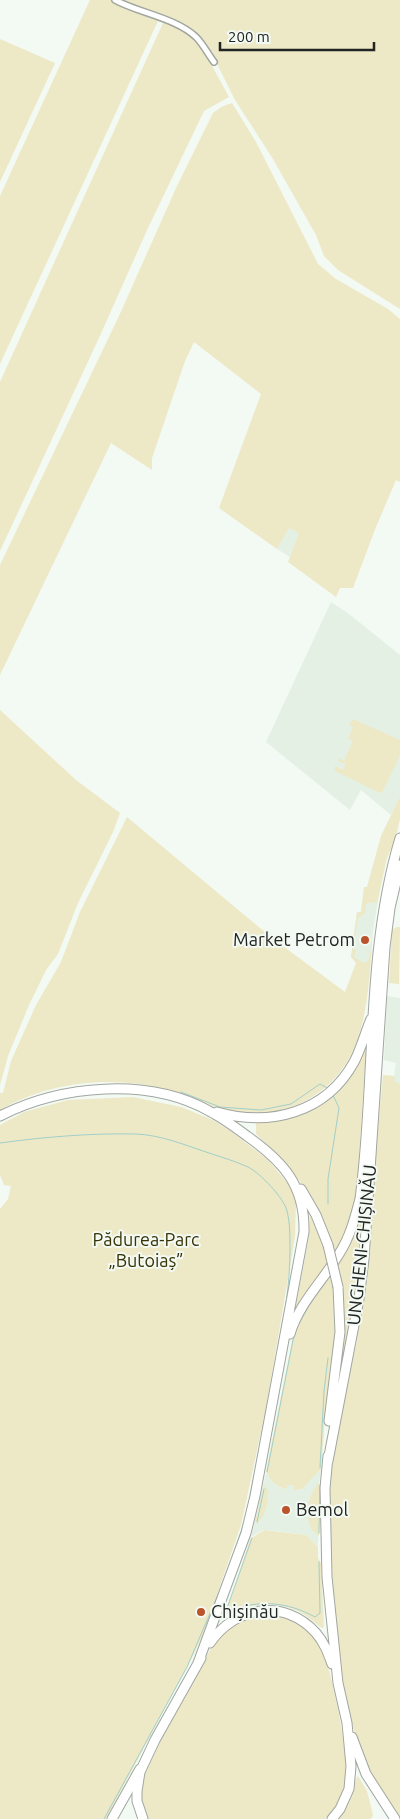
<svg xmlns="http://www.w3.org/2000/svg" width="400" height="1819" viewBox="0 0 400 1819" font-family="Ubuntu,sans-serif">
<rect width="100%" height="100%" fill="#f3f9f3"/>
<path fill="#e4f0e4" d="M289,527L300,533L290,557L277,549Z
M331,602L349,614L400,655V796L391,815L361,790L350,810L266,742Z
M364,887L380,888L373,931L370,970L364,969L351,957L357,912H361Z
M387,996L400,998V1085L393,1083L396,1063L384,1060Z
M321,1469L319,1483L318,1547L306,1535L276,1531L263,1530L251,1537L266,1473L281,1488L286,1489L287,1485L295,1486L298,1490L302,1489Z"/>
<path fill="#ede9c6" d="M90,0H400V309L338,270L324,256L316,235L273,159L235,100L214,58L211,64L229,97L204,111L148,228L98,340L0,551V382L163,23L158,21L0,364V196Z
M0,39L55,63L0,182Z
M232,103L256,142L318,264L336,279L388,309L400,319V482L396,480L376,527L353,588H340L336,597L288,562L299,533L289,528L277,549L219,508L261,394L194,342L185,361L152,458V470L111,443L0,675V565L119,316L177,186L213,113L221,107Z
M0,710L76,780L120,813L113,832L78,903L58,954L46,970L29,1005L8,1056L0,1085Z
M353,719L400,740V755L383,791L380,793L335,771V766L343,770L346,764L338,761L339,758L344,761L353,741L348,739L353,727L349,725Z
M400,796V819L395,840L387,858L377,903L372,902L366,904L365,913L358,918L353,949L356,950L354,957L364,963L368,961L372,946C367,1007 365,1071 303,1102C283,1112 259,1115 237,1113C212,1109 189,1095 165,1089C111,1075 48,1082 0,1110V1093H3L11,1061L36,1005L61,962L80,912L127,817L272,938L345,992L356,963L351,957L357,912H361L364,887H367L381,836Z
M397,927H400L399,984L389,983L392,930Z
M364,1051H366L358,1173L355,1199L348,1224L335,1255C323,1204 293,1169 256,1134V1123C301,1119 330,1107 356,1068C359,1063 360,1056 364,1051Z
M383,1075L394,1076L395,1082L400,1084V1817L383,1796L369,1771L351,1722L340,1669L329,1559L328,1489L337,1429L350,1364L356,1346L361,1311L368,1260L378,1126Z
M133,1097L181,1107L213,1120L232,1132L268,1160L290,1186L296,1200L295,1237L266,1408L241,1525L204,1632L194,1654L106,1819H0V1209L8,1199L11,1186L4,1185L0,1175V1125L24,1112L68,1100Z
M364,1190V1226L356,1292L339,1380L344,1324L342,1285L338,1266L350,1244Z
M310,1215L323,1246L328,1265L305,1293L295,1310L309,1237Z
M330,1274C342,1318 332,1364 326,1408C324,1428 323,1449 321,1469L302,1489L294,1490V1486L287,1485V1489C277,1488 269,1479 266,1471L294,1332L309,1303Z
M319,1483V1536C301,1525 306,1496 319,1483Z
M264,1486L268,1489C269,1501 266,1516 257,1523L255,1521Z
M264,1530L306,1535L318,1547V1558L321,1563L324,1627L322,1628C315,1624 310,1618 303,1614C279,1600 253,1603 229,1614L225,1610L232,1595L250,1539Z
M270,1614C290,1618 306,1625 318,1642C331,1661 349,1756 346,1779C344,1795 336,1808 325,1819H146L140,1795L143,1778L162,1738L210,1650C226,1625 242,1616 270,1614Z
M358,1776L367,1791L373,1815L371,1819H338C344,1812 349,1805 352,1796C354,1790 354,1781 358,1776Z"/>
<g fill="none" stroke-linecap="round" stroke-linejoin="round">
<path stroke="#a1cfc9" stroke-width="1" d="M181,1092L220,1107L261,1110L291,1104L320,1084L327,1088
M0,1143C44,1137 91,1133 136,1134C161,1135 185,1145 209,1153C221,1157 235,1161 248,1167C260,1173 284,1198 287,1211C290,1223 290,1237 290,1249C290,1310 273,1372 262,1432
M328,1204V1179L339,1108L333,1095
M296,1329L312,1300
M320,1468L324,1391L328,1358
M267,1472L294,1335
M250,1496L259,1453
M257,1522L264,1489
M319,1533L320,1485
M229,1567L243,1526
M226,1611L252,1538
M228,1613C256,1598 288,1602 315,1617L320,1613L319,1562
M104,1819L187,1667L223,1583"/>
<g stroke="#a0a6a0" stroke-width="8">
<path id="minor" d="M115,0C139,13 176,18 196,37C203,44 208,54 214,62"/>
</g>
<g stroke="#a0a6a0" stroke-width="11">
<path id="primary" d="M112,1819L140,1769"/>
</g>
<g stroke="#a0a6a0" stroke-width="11">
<path id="trunk" d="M217,1112C270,1127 326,1113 354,1062C361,1049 365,1033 371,1019
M0,1116C61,1085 148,1077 209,1111C223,1118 235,1127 247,1136C284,1162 305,1186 304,1232L255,1496L246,1533L198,1663
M301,1189L316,1215L328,1245
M290,1334C299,1303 323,1281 339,1254C350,1237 355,1218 360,1199C376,1079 365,955 400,838
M329,1421L340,1332L338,1287
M328,1456L325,1488L327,1577L338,1683L347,1723L351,1766L349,1789L340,1809L332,1819
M328,1461L359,1299L364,1259L385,947L390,908L400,865
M210,1643C235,1606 285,1598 316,1633C324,1642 328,1653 332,1664
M352,1737L366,1774L395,1819
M143,1819L137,1801V1791L140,1772L155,1740L201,1658"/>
</g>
<use href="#minor" stroke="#fff" stroke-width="5"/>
<use href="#primary" stroke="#fff" stroke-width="9"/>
<use href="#trunk" stroke="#fff" stroke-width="9"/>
<g stroke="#a0a6a0" stroke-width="11" stroke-linecap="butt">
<path id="trunk-bridge" d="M328,1245L338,1287"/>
</g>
<use href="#trunk-bridge" stroke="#fff" stroke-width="9"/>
</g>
<g fill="#bb532b" stroke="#f3f9f3" stroke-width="2">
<circle cx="365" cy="940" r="5"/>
<circle cx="286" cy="1510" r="5"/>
<circle cx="201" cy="1612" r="5"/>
</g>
<g text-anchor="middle" stroke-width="4" stroke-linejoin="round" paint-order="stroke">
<g font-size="18" fill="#222422" stroke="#f3f9f3" text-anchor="start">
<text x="355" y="946" text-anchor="end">Market Petrom</text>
<text x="296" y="1516">Bemol</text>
<text x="211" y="1618">Chișinău</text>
</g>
<g font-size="18" fill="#393405" stroke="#f3f9f3">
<text x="146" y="1246">Pădurea-Parc<tspan x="146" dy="21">„Butoiaș”</tspan></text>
</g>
<g font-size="18" fill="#222422" stroke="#f3f9f3">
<text transform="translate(362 1245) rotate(-84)" y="6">UNGHENI-CHIȘINĂU</text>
</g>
</g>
<path d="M220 42v8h154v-8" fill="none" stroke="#222422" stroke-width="2.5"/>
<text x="228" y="42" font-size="15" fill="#222422" stroke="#f3f9f3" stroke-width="4" paint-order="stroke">200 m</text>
</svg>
